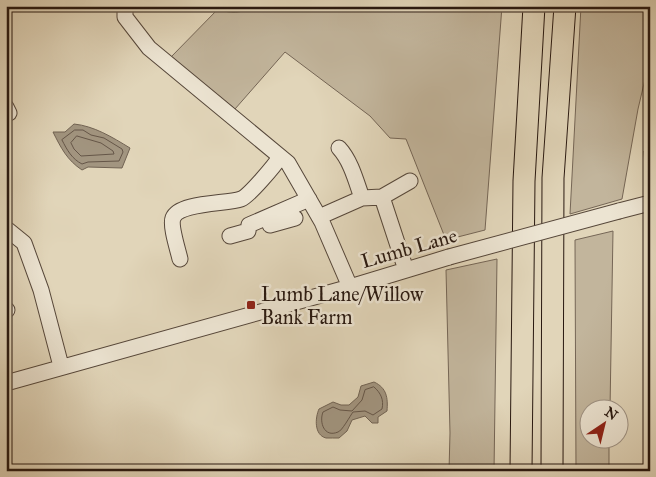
<svg xmlns="http://www.w3.org/2000/svg" width="656" height="477" viewBox="0 0 656 477" font-family="'IM FELL Great Primer',serif">
<rect width="100%" height="100%" fill="#e1d5b9"/>
<filter id="stains"><feTurbulence type="fractalNoise" baseFrequency=".004" numOctaves="4"/><feColorMatrix values="0 0 0 0 .2 0 0 0 0 .09 0 0 0 0 .02 0 0 0 .5 -.17"/></filter>
<radialGradient id="worn" r=".72"><stop offset=".6" stop-color="#630" stop-opacity="0"/><stop offset="1" stop-color="#630" stop-opacity=".3"/></radialGradient>
<path fill="#c2b59c" stroke="#756656" d="M252,6H502L485,230L446,240L406,139L390,138L370,116L285,52L235,109L171,57L218,9C232,14 240,14 252,6Z
M581,6H650V58L638,109L622,199L570,214Z
M613,231L610,409L588,410V440H609V471H576L575,240Z
M497,259L494,471H449L450,433L446,270Z"/>
<path fill="#a29580" stroke="#716353" d="M74,124C94,126 112,137 130,148L122,168L88,167L82,170C67,160 61,148 53,132H65Z
M374,382C387,388 388,398 387,411L378,417V423H372L365,416L352,420L347,431L339,438C335,438 330,438 326,438C314,435 315,418 319,409L333,402L341,405H349L358,397L361,386Z"/>
<g fill="none" stroke-linecap="round" stroke-linejoin="round">
<path stroke="#655648" stroke-width="1" d="M75,130H83L91,135L104,138L122,149L123,152L119,161L88,162L82,164C72,159 67,150 62,140Z
M77,136L101,143L113,151L114,154L81,156L74,149L71,143Z
M374,387C381,393 384,400 382,409L373,415L365,411L353,412C350,416 342,431 338,432C324,438 319,422 323,412L333,407L340,410L352,411L362,400L365,390Z"/>
</g>
<path fill="#887a68" stroke="#281810" d="M648,148H650V167H645L644,151H647Z"/>
<g fill="none" stroke-linecap="round" stroke-linejoin="round">
<g stroke="#56473a" stroke-width="17">
<path id="minor" d="M125,6V17L149,48L288,163L322,222L350,287
M6,107L9,113
M339,148C351,161 356,181 362,198L382,197
M619,211L650,203
M319,217L362,198
M270,225L295,218
M6,231L8,230L24,243L41,290L61,366
M230,236L248,231L249,225L309,199
M180,259C178,250 170,226 173,218C179,202 227,204 241,199C249,196 275,165 280,157
M406,270L382,197L410,181
M6,310H7
M6,383L350,287L449,257"/>
</g>
<g stroke="#281810" stroke-width="23">
<path id="highway" d="M521,471L524,181L534,6
M552,471L553,178L565,6"/>
</g>
<use href="#minor" stroke="#ece4d2" stroke-width="15"/>
<use href="#highway" stroke="#e1d5b9" stroke-width="21"/>
<g stroke="#56473a" stroke-width="17" stroke-linecap="butt">
<path id="minor-bridge" d="M449,257L619,211"/>
</g>
<use href="#minor-bridge" stroke="#ece4d2" stroke-width="15"/>
</g>
<rect fill="#8f2418" stroke="#ece4d2" stroke-width="2" x="246" y="300" width="10" height="10" rx="2.5"/>
<g text-anchor="middle" stroke-width="5" stroke-linejoin="round" paint-order="stroke">
<g font-size="20" fill="#281810" stroke="#ece4d2">
<text transform="translate(409 248) rotate(-16)" y="7">Lumb Lane</text>
</g>
<g font-size="20" fill="#281810" stroke="#ece4d2" text-anchor="start">
<text x="261" y="301">Lumb Lane/Willow<tspan x="261" dy="23">Bank Farm</tspan></text>
</g>
</g>
<rect width="656" height="477" fill="none" stroke="#e1d5b9" stroke-width="25"/>
<rect x="8" y="8" width="641" height="462" fill="none" stroke="#281810" stroke-width="2.5"/>
<rect x="12" y="12" width="631" height="452" fill="none" stroke="#281810"/>
<g transform="translate(604 424) rotate(35)"><circle r="24" fill="#ece4d2" stroke="#9e9284"/>
<path d="M0-4L9 19L0 12L-9 19Z" fill="#8f2418"/>
<text y="-8" font-size="14" font-weight="bold" text-anchor="middle" fill="#281810">N</text>
</g>
<rect width="100%" height="100%" filter="url(#stains)"/>
<rect width="100%" height="100%" fill="url(#worn)"/>
</svg>
